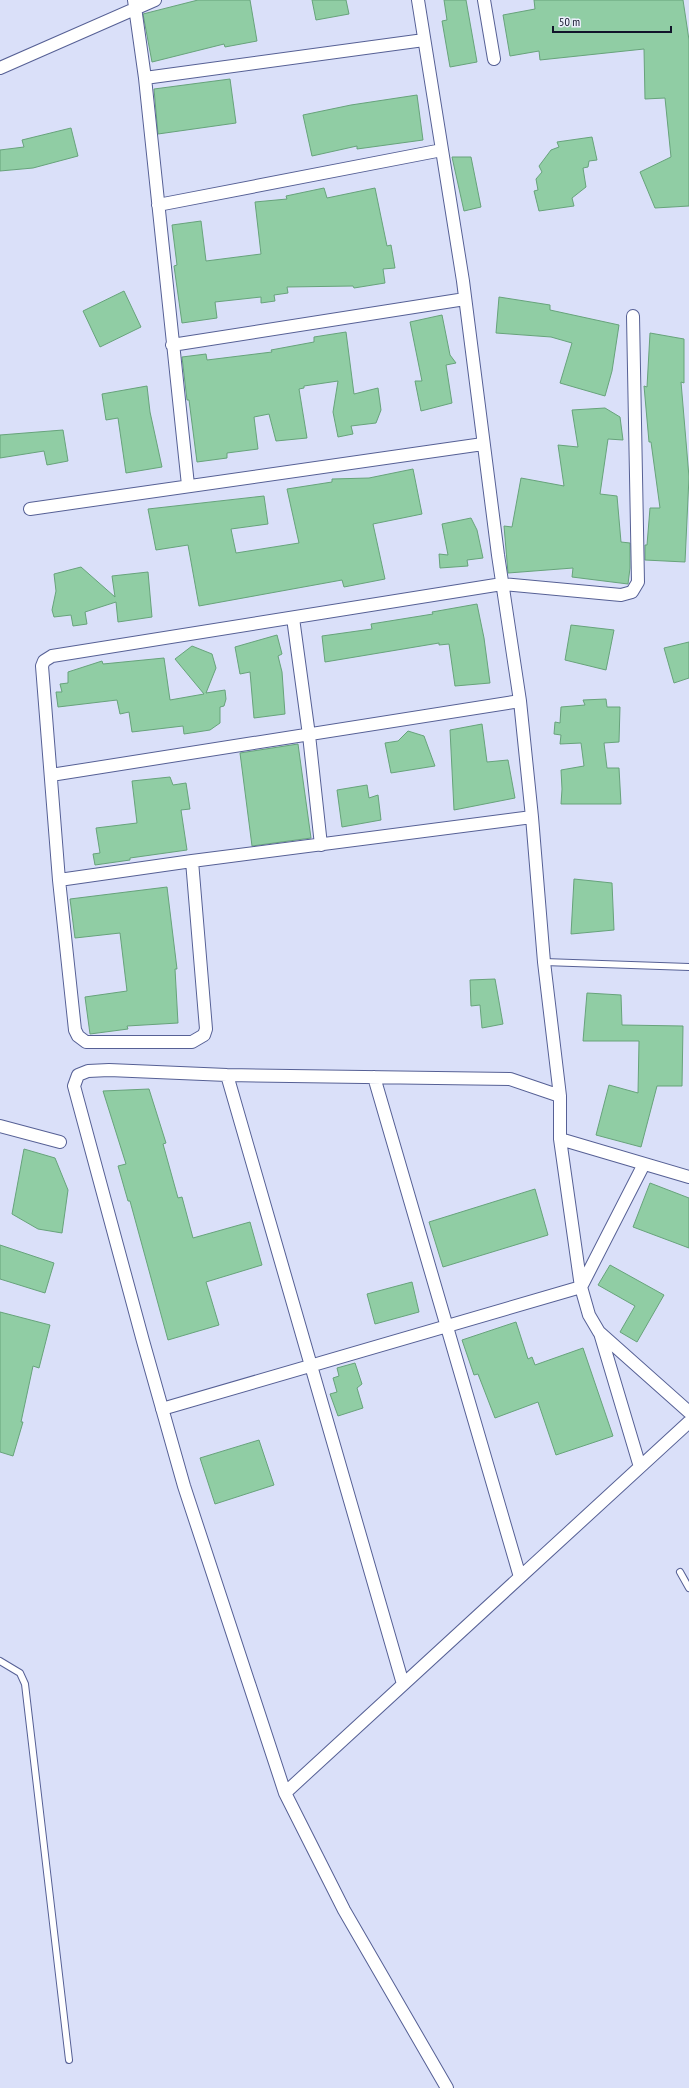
<svg xmlns="http://www.w3.org/2000/svg" width="689" height="2088" viewBox="0 0 689 2088" font-family="'PT Sans Narrow',sans-serif">
<rect width="100%" height="100%" fill="#dae0f9"/>
<path fill="#90cda4" stroke="#67a37b" d="M198,0H250L257,41L225,47L224,44L152,62L143,14Z
M312,0H346L349,14L316,20Z
M444,0H466L477,62L450,67L442,21L447,20Z
M534,0H683L689,40V206L655,208L640,172L671,157L665,98L645,99L644,49L540,60L539,51L510,56L503,15L535,9Z
M230,79L236,123L158,134L154,89Z
M417,95L423,140L357,149V146L312,156L303,115L351,105Z
M71,128L78,156L33,168L0,171V150L24,147L22,140Z
M592,137L597,160L589,161L588,167L583,168L586,187L572,198L574,206L539,211L534,191L538,190L536,179L542,172L539,166L551,150L559,147L557,142Z
M452,157H471L481,207L464,211Z
M324,188L327,198L375,188L387,246L391,245L395,268L383,269L385,283L354,288L353,286L287,287L288,293L274,295L275,301L261,303V297L215,302L217,318L182,323L174,266L177,265L172,225L201,221L206,261L261,254L255,202L287,199L286,196Z
M124,291L141,327L100,347L83,311Z
M499,297L550,305V310L619,325L612,371L605,396L560,383L572,343L551,337L496,333Z
M442,315L450,355L456,363L446,365L452,403L421,411L415,381H422L410,322Z
M346,332L354,394L378,388L381,410L376,423L351,426L353,434L338,437L333,412L338,381L304,386V388L299,389L307,438L276,441L269,414L254,417L258,449L227,453V458L197,462L189,400H187L182,357L206,354L207,360L272,352L271,350L314,342V337Z
M650,333L684,339V383L681,382L689,477L685,562L645,560V545H647L650,508H660L651,442H649L644,386L647,387Z
M147,386L150,412L162,467L126,473L118,418L106,420L102,394Z
M605,408L620,417L623,440L608,439L600,494L617,496L621,542L630,543V568L628,584L572,577L573,568L508,573L504,526L512,527L521,478L564,486L558,445L578,447L572,410Z
M63,430L68,461L47,465L44,451L0,458V435Z
M413,469L422,514L373,524L385,579L344,587L342,580L199,606L188,545L156,550L148,509L264,496L268,524L231,529L236,553L299,543L287,489L332,482V479L369,478Z
M471,518L477,530L483,558L467,560L468,566L440,568L439,554L448,555L442,524Z
M81,567L115,597L112,576L148,572L152,617L118,622L116,602L85,612L87,624L73,626L71,615L54,617L52,610L56,591L54,574Z
M477,604L484,638L490,683L455,686L449,644L439,645V643L325,662L322,636L372,629L371,624L433,614L432,612Z
M571,625L614,630L606,670L565,660Z
M277,635L282,654L278,656L282,672L285,714L254,718L250,672L240,674L235,647Z
M689,642V678L674,683L664,648Z
M192,646L212,654L216,668L206,693L225,690L226,699L224,706L220,707V723L210,730L184,734L183,726L132,732L129,712L120,714L117,700L58,707L56,692H62L60,684L68,683V672L102,661L103,664L164,658L170,700L204,694L175,659Z
M606,699L607,707H620L619,742L604,743L607,768H619L621,804H561L562,789L561,770L584,766L581,743L560,744L561,735L554,734L555,722L560,723L561,707L585,705L583,700Z
M482,724L487,762L508,760L515,798L454,810L450,730Z
M408,731L424,736L435,766L391,773L385,743L398,741Z
M298,744L311,838L252,846L240,753Z
M170,777L173,785L186,783L190,809L181,810L187,850L130,858V860L95,865L93,854L100,853L96,828L137,823L132,781Z
M367,785L369,798L378,795L381,820L342,827L337,790Z
M574,879L612,883L614,930L571,934Z
M167,887L177,969H175L178,1023L127,1026L128,1029L90,1034L85,997L127,991L120,933L75,938L70,899Z
M495,979L503,1024L482,1028L480,1005L471,1006L470,980Z
M587,993L621,995L622,1025L683,1026L682,1086H657L641,1147L596,1135L609,1085L638,1093L639,1041H583Z
M149,1089L166,1143L163,1144L178,1198L182,1197L193,1238L250,1222L262,1265L206,1282L219,1325L168,1340L130,1201H128L118,1166L126,1164L103,1091Z
M24,1149L55,1158L68,1190L62,1233L38,1229L12,1214Z
M650,1183L689,1198V1248L633,1227Z
M535,1189L548,1235L443,1267L429,1222Z
M0,1245L54,1263L45,1293L0,1279Z
M610,1265L664,1295L637,1342L620,1332L635,1306L598,1285Z
M412,1282L419,1312L375,1324L367,1294Z
M0,1312L50,1325L39,1368L33,1366L21,1422H23L13,1456L0,1452Z
M516,1322L528,1359L532,1357L535,1365L583,1348L613,1436L556,1455L538,1402L495,1418L478,1374L474,1375L462,1340Z
M355,1363L362,1384L357,1388L363,1408L338,1416L330,1394L337,1392L333,1378L339,1376L337,1368Z
M259,1440L274,1485L215,1504L200,1458Z"/>
<g fill="none" stroke-linecap="round" stroke-linejoin="round">
<g stroke="#566095" stroke-width="8">
<path id="lane" d="M544,962L689,967
M680,1572L689,1588
M0,1661L20,1673L25,1684L69,2060"/>
</g>
<g stroke="#566095" stroke-width="14">
<path id="street" d="M134,0L145,78L424,40
M418,0L463,281L498,555L520,701L532,817L544,962L560,1096V1139L581,1287L589,1315L599,1332L689,1412
M484,0L494,59
M0,68L155,0
M145,78L188,485
M158,205L442,150
M172,345L465,299
M30,509L483,444
M293,618L309,735L321,845
M51,775L520,701
M192,861L206,1029L204,1035L192,1042H86L78,1036L75,1030L59,880L42,666L44,661L52,656L502,584L621,595L632,592L638,582L633,316
M59,880L192,861L532,817
M227,1075L403,1684
M374,1077L520,1577
M0,1126L60,1142
M560,1139L689,1177
M600,1333L640,1467
M162,1409L581,1287L644,1164
M285,1793L689,1422
M447,2088L344,1910L285,1793L184,1486L143,1341L74,1086L78,1075L88,1071L109,1070L227,1075L510,1079L560,1096"/>
</g>
<use href="#lane" stroke="#fff" stroke-width="6"/>
<use href="#street" stroke="#fff" stroke-width="12"/>
</g>
<path d="M553 26v6h118v-6" fill="none" stroke="#11142a" stroke-width="2"/>
<text x="559" y="26" font-size="12" fill="#11142a" stroke="#ebeefb" stroke-width="3" paint-order="stroke">50 m</text>
</svg>
